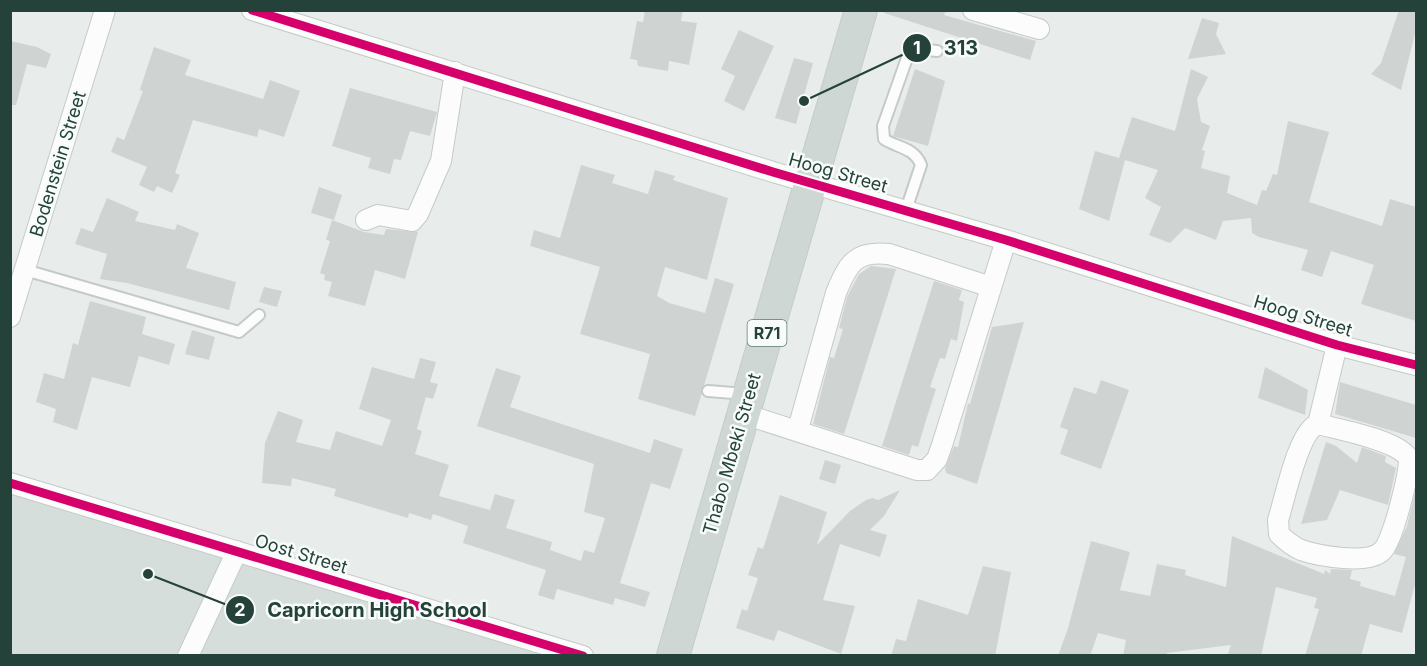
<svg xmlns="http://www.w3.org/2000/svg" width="1427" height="666" viewBox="0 0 1427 666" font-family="Inter,sans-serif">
<rect width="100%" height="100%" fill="#e8edeb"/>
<path fill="#d6dedb" d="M11,493L562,655H11Z"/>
<path fill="#cfd4d2" d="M645,10H683L681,21L697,23L689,65L669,61L668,71L638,66L637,60L630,59L637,21L643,22Z
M885,10H946L944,15L1036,41L1030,60L884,13Z
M1399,10H1416V30L1401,90L1371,74L1381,63Z
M1202,18L1219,23L1216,34L1226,54L1188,59Z
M739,30L774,46L744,111L724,101L735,76L721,69Z
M10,41L37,47L51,54L46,68L27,64L16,105H10Z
M154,47L191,60L185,75L263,99L270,80L300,91L284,137L259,129L257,137L193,120L175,173L180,175L172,193L157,186L154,192L139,185L147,167L111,152L117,137L124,140L143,91L140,90L142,83Z
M794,58L813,63L796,124L775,118Z
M915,69L945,81L928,146L893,136Z
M1191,69L1208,77L1197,99L1201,122L1210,126L1202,150L1205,151L1201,168L1230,176L1227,193L1257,205L1262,190L1266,191L1273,174L1277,175L1288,121L1329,132L1309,202L1382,226L1390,199L1416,207V321L1361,304L1374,265L1331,251L1322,277L1301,270L1308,250L1259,237L1252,233L1251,218L1223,221L1216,240L1185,228L1170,243L1149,235L1161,207L1145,198L1158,170L1125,160L1109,221L1079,209L1095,151L1119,158L1132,117L1175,131Z
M350,88L437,112L430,136L410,131L401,160L394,159L390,174L368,168L371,158L332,146Z
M581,165L615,175L612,183L648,194L655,170L675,176L673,180L728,198L707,280L665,267L657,296L669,303L705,313L715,278L734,284L695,416L638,399L650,354L580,334L600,267L530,246L534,230L560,238Z
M319,187L342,195L334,220L311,213Z
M107,198L139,212L135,221L175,230L177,224L199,233L186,268L236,282L229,310L127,283L100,279L107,254L75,244L81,228L93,232Z
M332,220L364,232L384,235L386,229L418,232L405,279L375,270L365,306L328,296L332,282L324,280L325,275L320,273L330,241L326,240Z
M871,266L896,269L844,434L813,424L830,357L834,358L843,329L839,328L847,297L859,274Z
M934,281L962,290L959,300L964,302L957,341L951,339L945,359L940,358L930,387L936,389L927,417L918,447L912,445L909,455L882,446Z
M264,287L282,291L277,307L259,302Z
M90,301L146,317L142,334L175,344L169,365L139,356L130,387L92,377L77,430L53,422L56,409L36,402L44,373L64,379L73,343L78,345Z
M1024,322L977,484L946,473L945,468L954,446L958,447L968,403L970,404L992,327Z
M192,330L215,337L209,360L185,354Z
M420,358L436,362L430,382L438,384L433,399L426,397L417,429L422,431L415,454L449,465L439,496L490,510L495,494L515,500L506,528L552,542L550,550L581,561L584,550L594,553L605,518L584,512L594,464L477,426L496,368L521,376L510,407L650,453L654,439L683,449L670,489L651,483L620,583L650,592L645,607L615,598L613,605L557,589L554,600L538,595L546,570L463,543L468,526L433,514L431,520L409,513L408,518L334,496L336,489L292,478L291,486L262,483L265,443L278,411L303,420L296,442L330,450L336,431L382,446L391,420L359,409L372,367L414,379Z
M1265,367L1308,390L1305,415L1258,398Z
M1101,380L1129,390L1101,469L1060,454L1068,430L1060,427L1074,387L1096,394Z
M1340,382L1416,405V438L1335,414Z
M1326,442L1336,446L1357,463L1362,447L1386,456L1385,462L1396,468L1388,505L1340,490L1327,520L1301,524Z
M825,460L841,465L835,484L819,479Z
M1416,488V581L1402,633L1370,624L1361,656H1305L1319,609L1314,608L1317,598L1276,587L1261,656H1227L1231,645L1167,653V656H1123L1126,640L1098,633L1090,656H1058L1068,628L1091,541L1130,552L1120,590L1150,596L1157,564L1186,570L1185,575L1226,587L1232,536L1324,574L1325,570L1330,574L1331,569L1352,570L1350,579L1361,582L1360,586L1395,596L1406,557L1394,554L1407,526Z
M900,490L884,516L870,530L887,535L880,557L840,544L823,600L855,606L841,654L778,630L774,641L736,628L742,609L747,611L758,578L748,575L758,547L763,549L780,495L827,512L817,545L850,511L866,500L873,498L878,500Z
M983,566L1011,572L995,656H891L896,639L906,641L918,599L968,615Z"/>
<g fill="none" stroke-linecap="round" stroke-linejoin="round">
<g stroke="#c5cac8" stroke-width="14">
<path id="lane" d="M906,210L921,165C914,147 897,148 884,139L883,126L907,58L918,49L937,51
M25,270L239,332L259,315
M708,391L746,394"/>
</g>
<g stroke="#c5cac8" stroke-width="22">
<path id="street" d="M252,10L773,172L1006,240L1337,345L1416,365
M973,10L1039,29
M366,220L378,215L412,221L418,214L441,161L455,72
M10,317L105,10
M744,414L917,470H927L937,459L942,445L1006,240
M1318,424C1340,430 1399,440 1409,459C1409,474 1393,542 1382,551C1368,565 1319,556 1301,550C1292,546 1285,540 1279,534L1278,520C1285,499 1298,431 1318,424Z
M1318,424L1337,345
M798,429L836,293C848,264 855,250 889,254L991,287
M10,483L583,656
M188,656L237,551"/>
</g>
<g stroke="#c3ccc9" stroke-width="34">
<path id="primary" d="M673,656L861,10"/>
</g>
<use href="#lane" stroke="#fcfcfc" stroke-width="10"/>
<use href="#street" stroke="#fcfcfc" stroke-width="20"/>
<use href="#primary" stroke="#cfd7d5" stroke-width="32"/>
<g stroke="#f7fbf9" stroke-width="13">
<path id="cycleway" d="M252,10L773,172L1006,240L1337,345L1416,365
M10,483L583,656"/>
</g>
<use href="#cycleway" stroke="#d6006c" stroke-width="9"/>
</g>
<g text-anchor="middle" stroke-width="5" stroke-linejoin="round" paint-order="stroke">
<rect fill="#f7fbf9" stroke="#637a73" stroke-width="1.5" x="747.5" y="320" width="39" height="26" rx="4.5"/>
<g font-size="16" font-weight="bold" fill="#24423a">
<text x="767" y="339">R71</text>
</g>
<g font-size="18" fill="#24423a" stroke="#f7fbf9">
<text transform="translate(58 164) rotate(-73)" y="6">Bodenstein Street</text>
<text transform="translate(838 173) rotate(16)" y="6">Hoog Street</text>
<text transform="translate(1303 316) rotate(17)" y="6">Hoog Street</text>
<text transform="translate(732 454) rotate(-74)" y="6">Thabo Mbeki Street</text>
<text transform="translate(301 554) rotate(17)" y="6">Oost Street</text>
</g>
</g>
<path fill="none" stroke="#24423a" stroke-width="2" d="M804 101L917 48M148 574L240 610"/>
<g fill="#24423a" stroke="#f7fbf9" stroke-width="2">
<circle cx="804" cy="101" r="6"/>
<circle cx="148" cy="574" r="6"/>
<circle cx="917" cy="48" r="15"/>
<circle cx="240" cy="610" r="15"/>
</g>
<g font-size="18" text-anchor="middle" font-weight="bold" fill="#fff">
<text x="917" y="54">1</text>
<text x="240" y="616">2</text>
</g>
<g font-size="20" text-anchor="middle" font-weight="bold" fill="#24423a" stroke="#f7fbf9" stroke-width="5" stroke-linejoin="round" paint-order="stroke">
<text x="961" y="55">313</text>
<text x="377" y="617">Capricorn High School</text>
</g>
<rect width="1427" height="666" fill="none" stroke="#24423a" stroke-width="24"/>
</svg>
